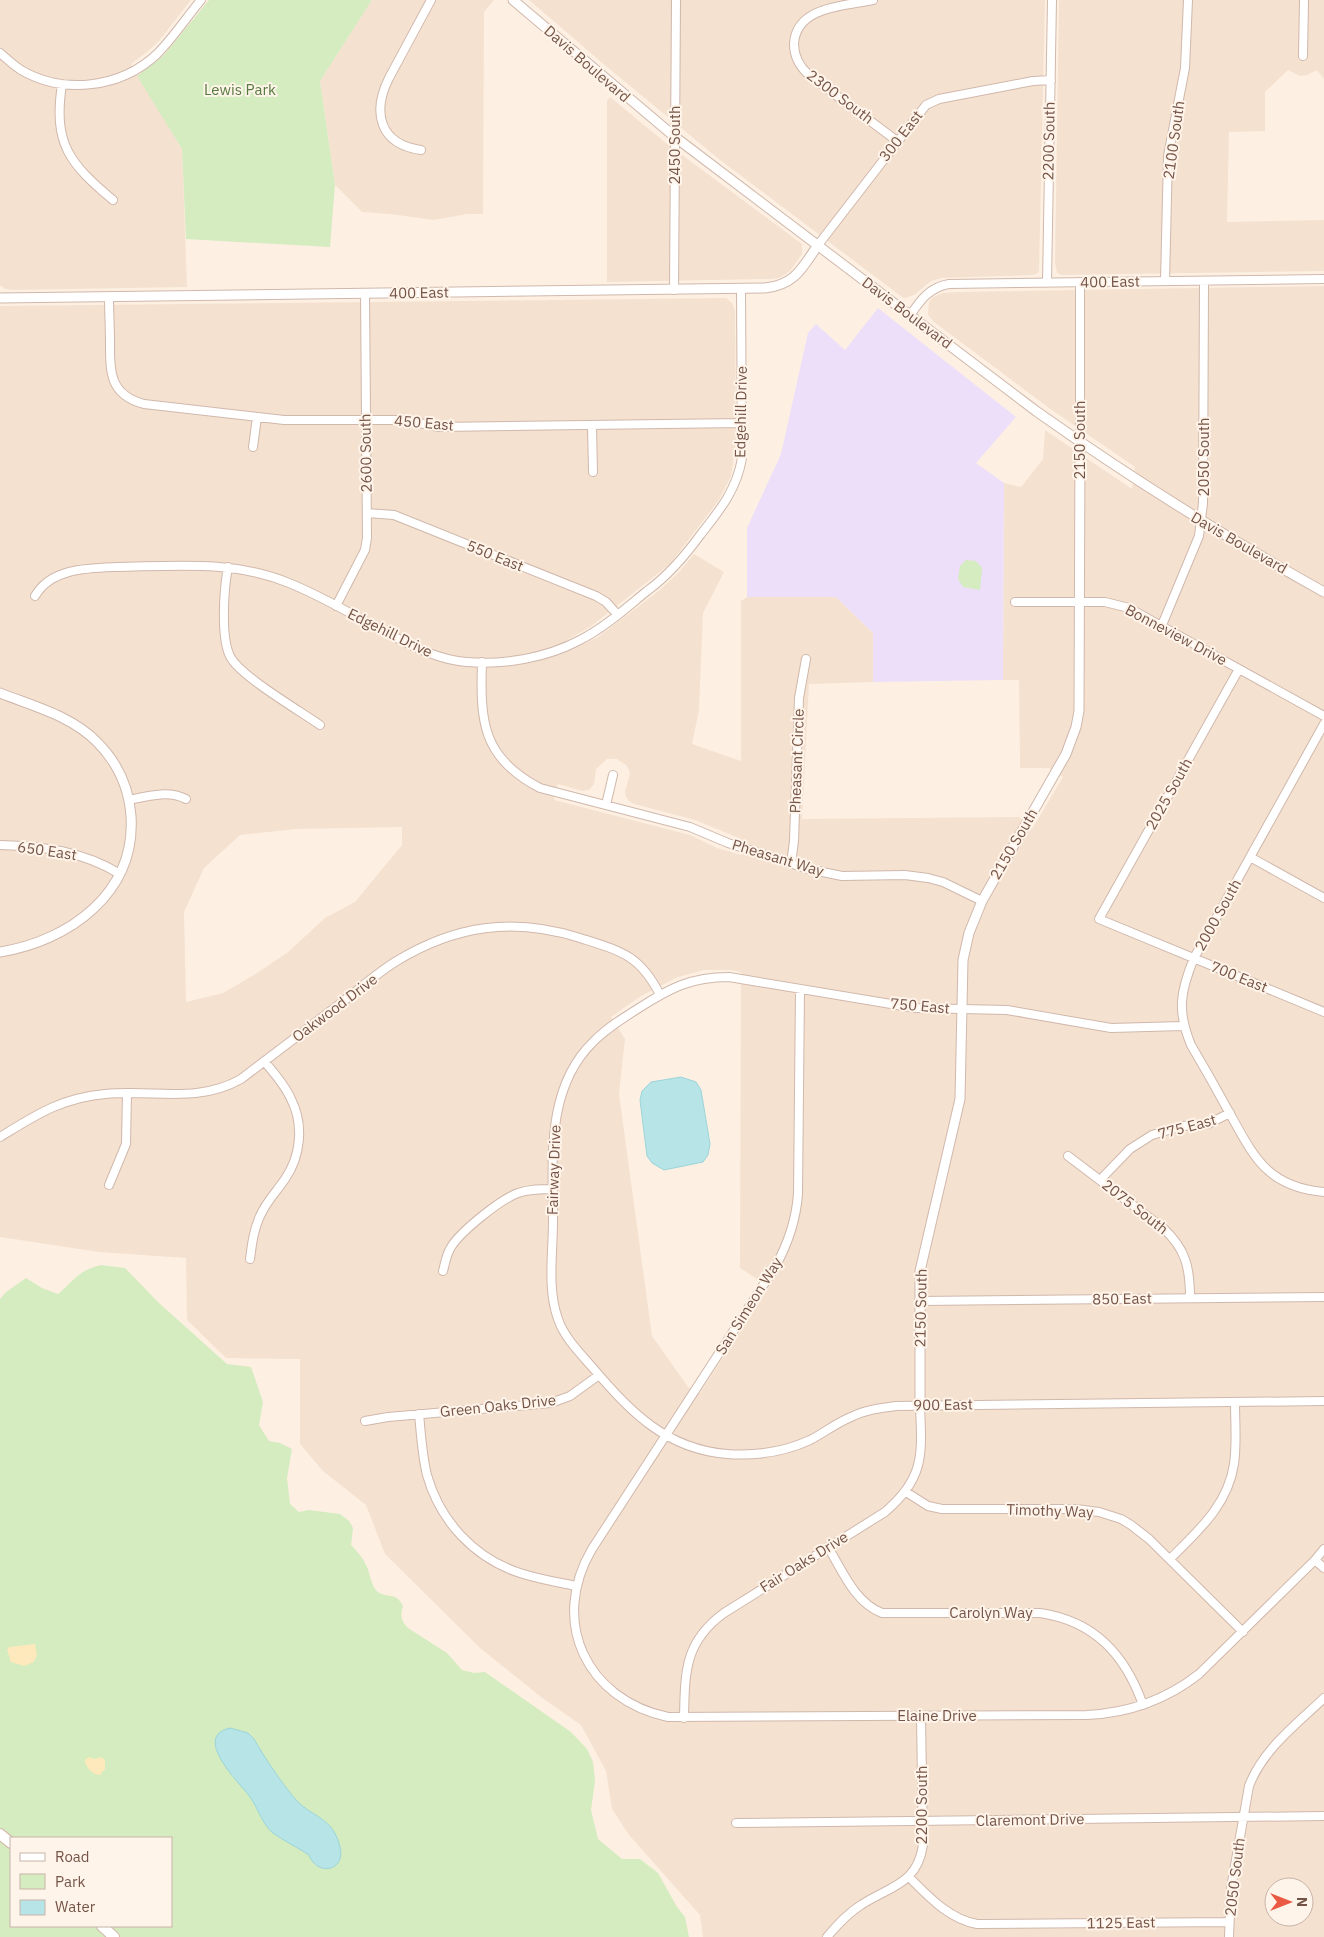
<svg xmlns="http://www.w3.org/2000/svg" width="1324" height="1937" viewBox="0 0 1324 1937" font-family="'IBM Plex Sans',sans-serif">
<rect width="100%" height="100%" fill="#fdf0e2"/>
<path fill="#f5e1d0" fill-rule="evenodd" d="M0,0H191L159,41L147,52L131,64L182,149L187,287L12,290L5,289L0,285Z
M372,0H494L484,12L483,214H467L434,220L390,214L362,212L335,185L320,81Z
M529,0H1045L1039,271L1037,274L1031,275L941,278L931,281L914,295L905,298L902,297L720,160L607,67Z
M1059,0H1324V79L1317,70L1307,75L1300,76L1288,70L1265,92V131L1229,132L1227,222L1324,220V271L1062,275L1057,273L1055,263Z
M610,97L666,143L802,244V254L790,271L779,278L770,279L607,282V101Z
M1324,286V1937H703L700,1915L629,1835L612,1809L606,1771L581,1725L541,1697L480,1648L385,1554L366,1505L323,1471L300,1444V1359L226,1358L187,1320L186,1258L99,1252L0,1237V306L726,298L732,303L735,310L736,443L731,476L719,500L670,564L590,627L567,640L571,650L598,637L660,590L680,571L694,554L724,572L703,613L699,710L692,744L741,761V601L747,597H836L873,633V682L809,684L802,819L1019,817L1032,829L1063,777L1049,768H1020L1019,680H1003L1004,483L1021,487L1043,459L1045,430L1132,489L1135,467L1049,408L934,322L928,315L929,302L933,297L943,293L957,292ZM607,759H617L626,765L629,770L630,774L625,792L626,797L629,801L634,804L695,820L741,839V855L717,848L690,835L554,800L558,784L582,791L589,790L594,784L596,769ZM402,827V845L355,902L325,918L288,952L254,975L223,993L186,1002L184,912L204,868L240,835L296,829ZM704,970H730L741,972L740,1268L769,1287L700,1393L688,1387L652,1336L619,1094L625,1039L611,1017L641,996L678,977ZM1274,1887H1304V1917H1274Z"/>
<path fill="#eddff9" d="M878,308L1016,417L976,463L1004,483L1003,680L873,682V633L836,597H747V528L781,454L808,333L816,324L845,350Z"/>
<path fill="#d5ebc0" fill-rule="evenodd" d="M209,0H372L320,81L335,185L330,247L186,239L182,149L137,76L164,55Z
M966,560L976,561L982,568L980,590L963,587L958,579L960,566Z
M101,1265L125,1268L159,1303L227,1364L251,1367L263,1402L259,1425L269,1441L280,1443L292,1449L287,1478L290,1504L299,1512L309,1510L340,1514L349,1521L353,1528L351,1545C358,1552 363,1558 367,1567C370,1574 371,1583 375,1589C385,1601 395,1589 403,1606C400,1616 401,1621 408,1628L447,1653L462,1670L474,1673L485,1672L571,1732L587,1749L593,1762L595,1781L591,1810L598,1839L622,1859H640L658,1873L677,1907L685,1917L689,1937H0V1299L6,1292L26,1278L42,1288L58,1294C75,1280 77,1271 101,1265ZM11,1838H171V1926H11Z"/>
<path fill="#fde9bb" d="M35,1644L37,1655L34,1662L24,1666L11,1662L7,1650L9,1647Z
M89,1757L94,1759L101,1757L105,1760V1769L100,1775C93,1775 85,1767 85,1760Z"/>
<path fill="#b6e4e7" stroke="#9cd5d9" d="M681,1077L696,1082L701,1090L710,1144L708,1155L703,1162L664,1170L652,1163L647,1156L640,1100L642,1091L651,1082Z
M230,1728L248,1733L254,1739C266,1760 281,1782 296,1800C313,1818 333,1817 340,1847C346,1871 317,1877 309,1855C297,1847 284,1841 273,1833C262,1824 258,1808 250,1797C240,1783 191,1737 230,1728Z"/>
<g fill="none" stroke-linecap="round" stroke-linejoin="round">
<g stroke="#d0b8ac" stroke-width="10">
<path id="minor" d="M873,0C845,6 796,6 794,44C794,57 800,67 809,75L897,141
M0,53C7,59 13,65 21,70C64,95 121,88 157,54C173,38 186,18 201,0
M1303,56L1304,0
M62,84C53,144 69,163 113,200
M421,150C379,144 372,112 389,78L431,0
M818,245L926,105L939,99L1033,81L1051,80
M1165,281L1168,156L1185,68L1188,0
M1080,282V443
M1047,283L1052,0
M674,290L676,0
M109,297C109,312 110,328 110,343C110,373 110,395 144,404L284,420H404L439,427L742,423
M910,316C920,300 930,287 949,284L1324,279
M592,425L593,472
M253,447L257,417
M367,513L394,515L596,596L606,602L617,614
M228,567C224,588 220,640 231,658C242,677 300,711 320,725
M35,596C51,568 88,568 117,567C175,566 234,560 289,583C324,597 356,617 389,634C414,647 439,660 467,662C505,665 546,658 580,640C604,628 626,608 647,591C669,575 685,556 701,534C720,510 737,489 742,458L741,289
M1015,602H1105L1129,608L1324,716
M336,606L365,550L367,538L365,293
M1162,625L1199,536L1203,503L1204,281
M482,662C480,721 482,758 540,788L690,827L728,843L808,869L842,876L905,875L928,878L943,882L982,901
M1239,669L1099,919L1324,1012
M1324,724L1194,958C1180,992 1177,1011 1191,1045C1204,1067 1217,1090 1229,1112C1254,1157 1267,1187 1324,1192
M129,800C148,796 168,790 186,799
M606,805L613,775
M0,845C43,846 82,851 120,874
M1250,857L1324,898
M791,864L794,841L799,698L806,659
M800,989L798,1194C796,1220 788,1244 775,1267L592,1549C549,1622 587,1700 668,1717L1087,1715C1129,1713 1166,1700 1199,1674L1315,1560L1324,1549
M1183,1026L1111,1028L1007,1010L915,1008L729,977C691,977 670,988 639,1008C623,1018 607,1028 594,1041C545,1088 553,1160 553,1221C553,1252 547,1289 558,1319C564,1337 579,1352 592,1367C630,1411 665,1449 727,1454C755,1456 784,1452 810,1440C824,1433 836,1423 851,1417C865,1410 880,1408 896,1406L1324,1401
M0,1137C36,1115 61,1098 105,1094C153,1089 197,1104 241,1079C274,1054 308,1028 341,1003C359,989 376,974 395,962C455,925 513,917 580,938C621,951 640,955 660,995
M1068,1156L1163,1228C1186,1249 1190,1268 1190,1298
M1100,1180L1130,1149L1152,1135L1182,1126L1208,1124L1230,1113
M109,1185L126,1144L127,1093
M250,1259C252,1243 254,1228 261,1214C267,1201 277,1191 285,1179C301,1156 304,1124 291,1099C285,1085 274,1073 264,1061
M443,1271C445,1264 446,1256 450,1249C458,1233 501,1199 518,1193C530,1189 541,1189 553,1189
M919,1301L1324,1297
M419,1414C421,1434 422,1455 427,1475C440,1521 474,1558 520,1573C538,1579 557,1582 576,1586
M365,1421L388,1417L551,1403L570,1396L599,1375
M906,1492L928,1506L942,1509H1076L1099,1512L1121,1519L1131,1525L1149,1539L1243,1632
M828,1547C842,1570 855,1603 882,1613H1040C1094,1621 1125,1654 1143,1705
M1170,1559C1198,1531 1228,1505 1234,1464C1237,1444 1235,1423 1235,1402
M1315,1560L1324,1568
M684,1718C685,1673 684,1642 724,1613L885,1512C925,1478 922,1454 920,1406
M736,1823L1324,1816
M909,1877C929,1897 949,1919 977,1924L1229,1922
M827,1937C837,1925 848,1913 861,1905C890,1886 917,1885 923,1845L921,1717
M1229,1937L1231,1888L1249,1786C1263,1749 1297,1724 1324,1698"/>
</g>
<g stroke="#d0b8ac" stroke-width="11">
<path id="tertiary" d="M513,0L675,137L1036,411C1129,477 1225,537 1324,592
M0,298L765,288C795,285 802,268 818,245
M0,693C33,706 72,716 97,742C117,762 129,788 131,816C136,893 69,941 0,952
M920,1406V1271L960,1099L963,960L969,933L982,901L1066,754L1076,727L1079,711L1080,443"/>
</g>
<g stroke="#d3b8a8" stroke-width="12">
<path id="secondary" d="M0,1834L11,1843
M102,1926L114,1937"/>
</g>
<use href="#minor" stroke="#fff" stroke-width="8"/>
<use href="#tertiary" stroke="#fff" stroke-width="9"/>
<use href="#secondary" stroke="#fff" stroke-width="10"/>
</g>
<g text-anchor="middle" stroke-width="4" stroke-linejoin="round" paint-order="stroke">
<g font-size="15" fill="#755448" stroke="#fff4e9">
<text transform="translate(587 64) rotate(41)" y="5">Davis Boulevard</text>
<text transform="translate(840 97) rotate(37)" y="5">2300 South</text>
<text transform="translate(901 136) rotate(-52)" y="5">300 East</text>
<text transform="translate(1174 140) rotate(-82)" y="5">2100 South</text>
<text transform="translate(1049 141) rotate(-89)" y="5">2200 South</text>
<text transform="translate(675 145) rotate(-90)" y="5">2450 South</text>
<text transform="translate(1110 282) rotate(-1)" y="5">400 East</text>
<text transform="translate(419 293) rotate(-1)" y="5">400 East</text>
<text transform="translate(907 313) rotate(37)" y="5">Davis Boulevard</text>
<text transform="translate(741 412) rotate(-89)" y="5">Edgehill Drive</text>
<text transform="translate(424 423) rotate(5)" y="5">450 East</text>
<text transform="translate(1080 440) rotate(-90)" y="5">2150 South</text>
<text transform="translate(366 453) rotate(-91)" y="5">2600 South</text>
<text transform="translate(1204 457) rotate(-90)" y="5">2050 South</text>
<text transform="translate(1239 543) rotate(30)" y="5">Davis Boulevard</text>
<text transform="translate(495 556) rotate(22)" y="5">550 East</text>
<text transform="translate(390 633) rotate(26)" y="5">Edgehill Drive</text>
<text transform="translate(1176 635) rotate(28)" y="5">Bonneview Drive</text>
<text transform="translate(797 761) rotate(-88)" y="5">Pheasant Circle</text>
<text transform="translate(1169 794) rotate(-61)" y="5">2025 South</text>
<text transform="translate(1014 844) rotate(-60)" y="5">2150 South</text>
<text transform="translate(47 851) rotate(8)" y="5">650 East</text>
<text transform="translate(778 858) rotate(17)" y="5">Pheasant Way</text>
<text transform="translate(1218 915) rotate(-61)" y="5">2000 South</text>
<text transform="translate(1239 977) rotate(22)" y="5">700 East</text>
<text transform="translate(920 1006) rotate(5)" y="5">750 East</text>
<text transform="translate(335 1008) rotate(-37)" y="5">Oakwood Drive</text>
<text transform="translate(1187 1127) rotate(-15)" y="5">775 East</text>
<text transform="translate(554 1170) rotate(-88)" y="5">Fairway Drive</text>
<text transform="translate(1135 1207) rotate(38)" y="5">2075 South</text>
<text transform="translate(1122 1299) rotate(-1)" y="5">850 East</text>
<text transform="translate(749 1306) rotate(-58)" y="5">San Simeon Way</text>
<text transform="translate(921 1308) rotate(-89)" y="5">2150 South</text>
<text transform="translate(943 1405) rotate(-1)" y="5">900 East</text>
<text transform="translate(498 1406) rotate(-6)" y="5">Green Oaks Drive</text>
<text transform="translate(1050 1511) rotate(2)" y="5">Timothy Way</text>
<text transform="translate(804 1562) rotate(-32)" y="5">Fair Oaks Drive</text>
<text x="991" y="1618">Carolyn Way</text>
<text x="937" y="1721">Elaine Drive</text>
<text transform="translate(922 1805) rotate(-90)" y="5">2200 South</text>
<text transform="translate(1030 1820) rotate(-1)" y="5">Claremont Drive</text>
<text transform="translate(1235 1877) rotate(-83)" y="5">2050 South</text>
<text transform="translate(1121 1923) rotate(-1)" y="5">1125 East</text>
</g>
<g font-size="15" fill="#567b40" stroke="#fff4e9">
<text x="240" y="95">Lewis Park</text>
</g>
</g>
<rect x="10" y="1837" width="162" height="90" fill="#fff4e9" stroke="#c8b4a9"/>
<rect x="20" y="1853" width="25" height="8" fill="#ffffff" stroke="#c8b4a9"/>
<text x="55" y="1862" font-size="15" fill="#755448">Road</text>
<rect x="20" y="1874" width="25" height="15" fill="#d5ebc0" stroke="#c8b4a9"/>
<text x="55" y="1887" font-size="15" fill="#755448">Park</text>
<rect x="20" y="1900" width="25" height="15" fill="#b6e4e7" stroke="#c8b4a9"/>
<text x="55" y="1912" font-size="15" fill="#755448">Water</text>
<g transform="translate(1289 1902) rotate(90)"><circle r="24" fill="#fff4e9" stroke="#c8b4a9"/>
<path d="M0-4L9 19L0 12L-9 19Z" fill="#ea5a43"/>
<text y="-8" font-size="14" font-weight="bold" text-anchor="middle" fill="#755448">N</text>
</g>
</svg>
